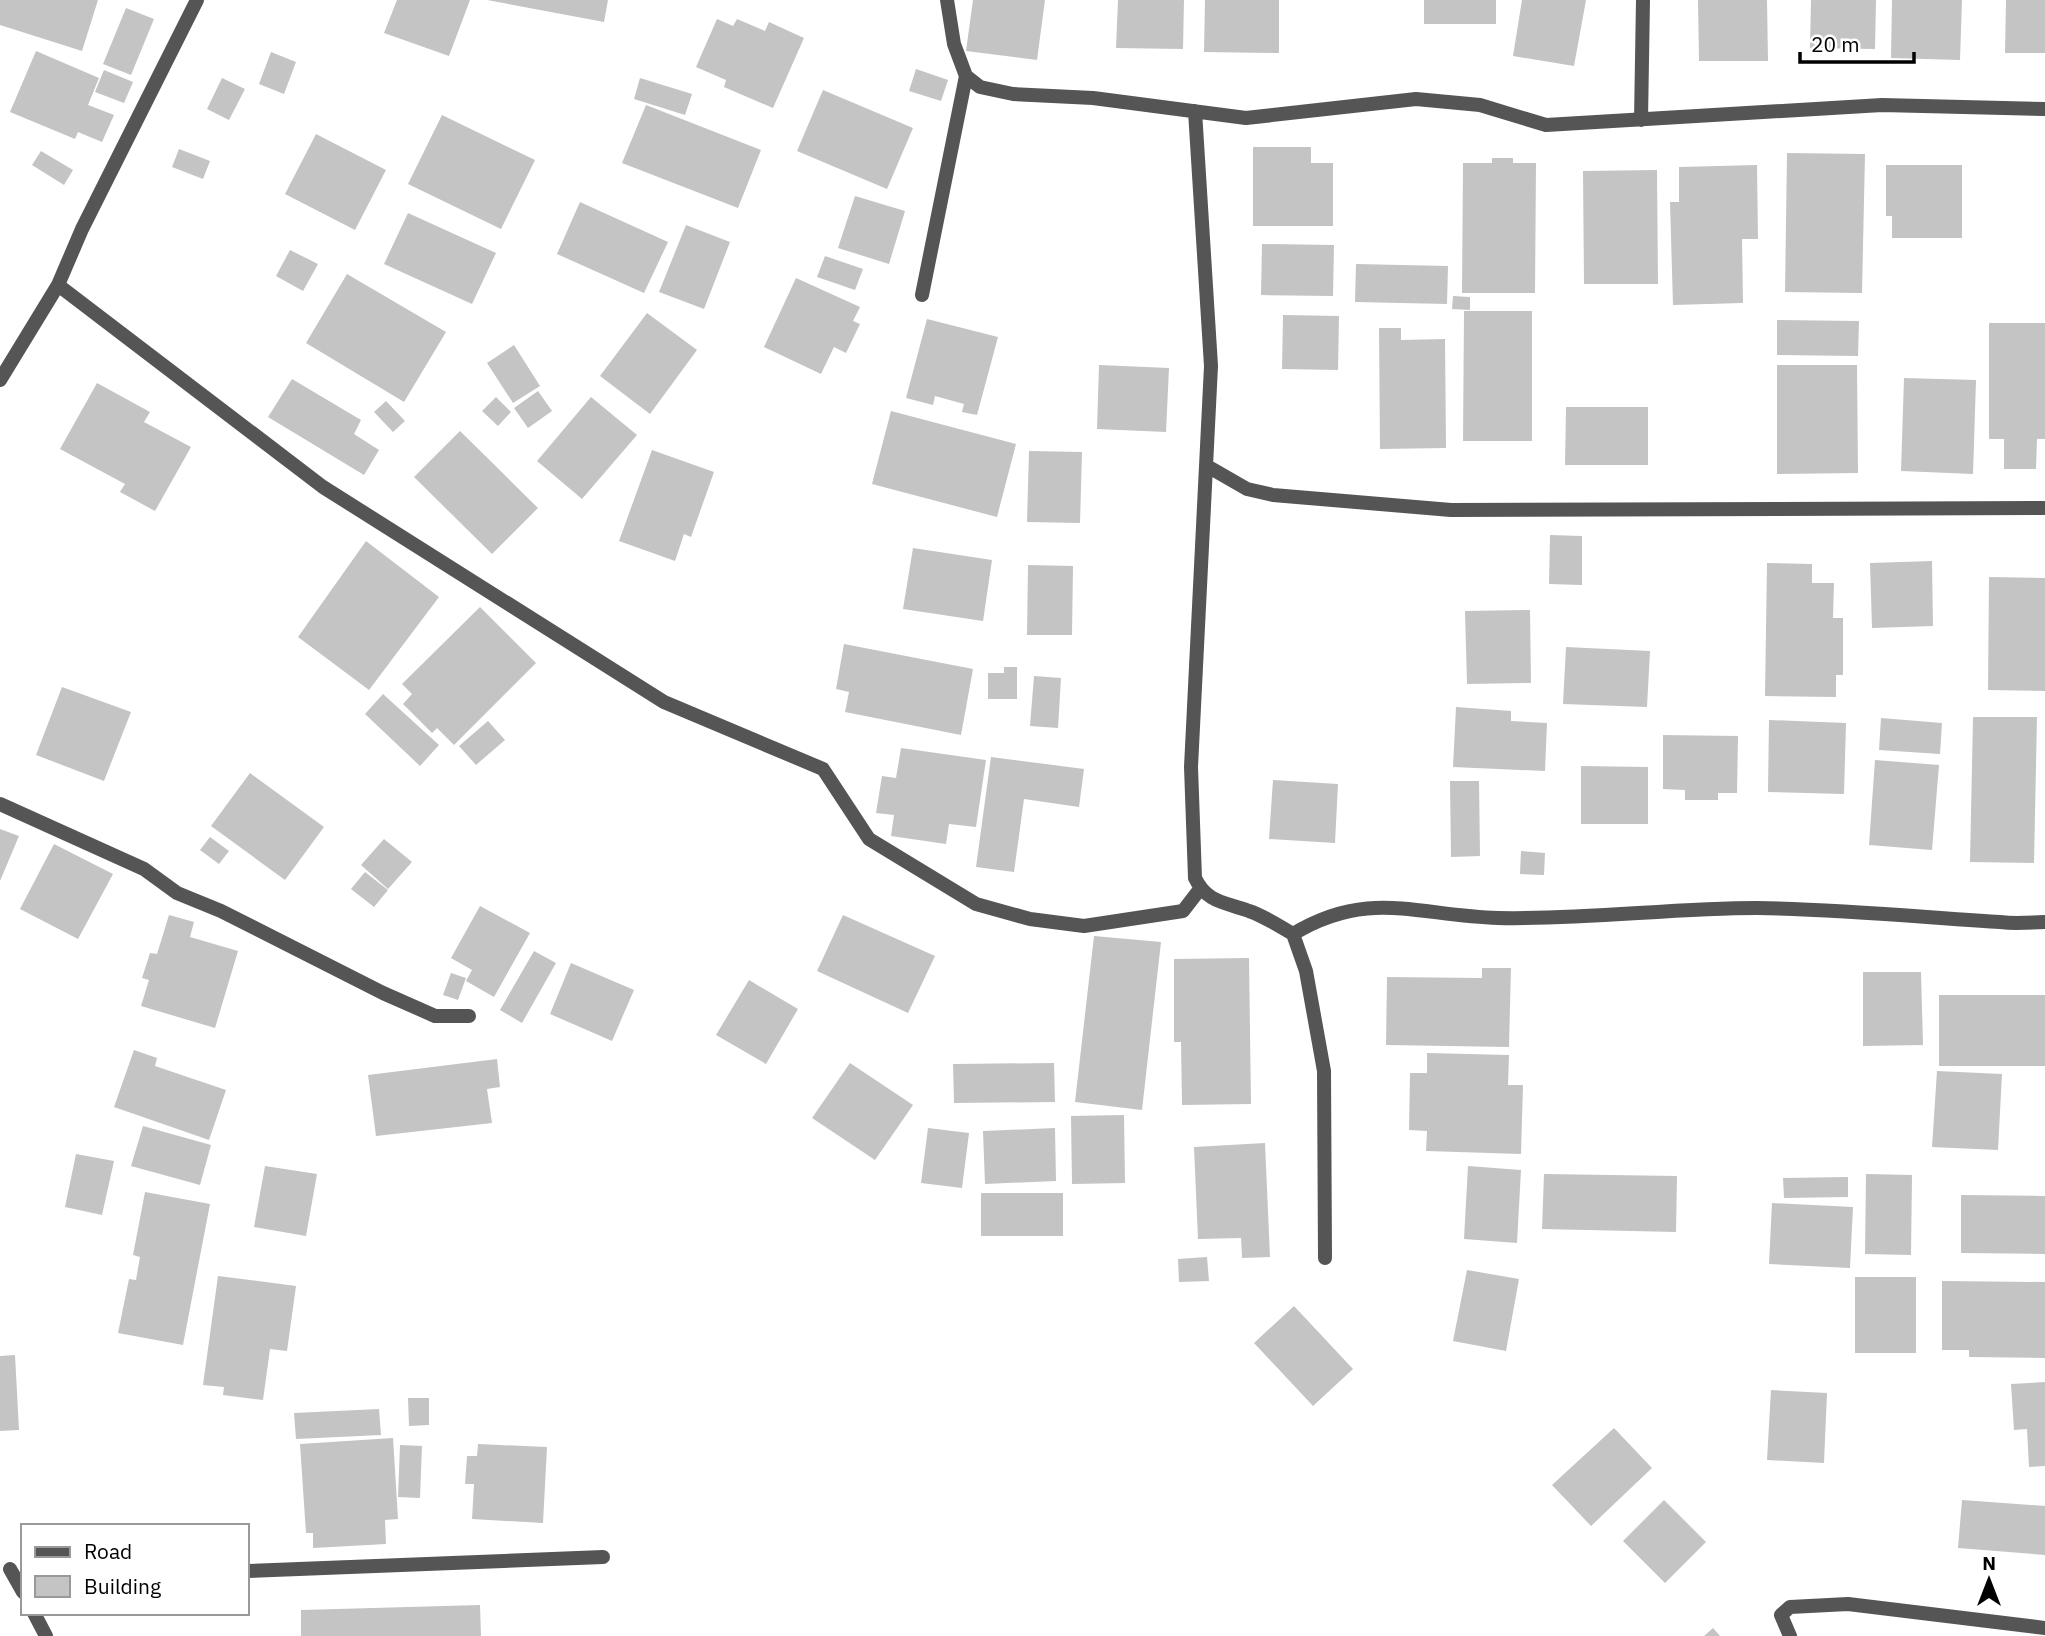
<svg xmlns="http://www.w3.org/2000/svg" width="2045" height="1636" viewBox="0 0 2045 1636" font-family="'IBM Plex Sans',sans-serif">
<rect width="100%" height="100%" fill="#fff"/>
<path fill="#c4c4c4" d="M0,0H98L82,51L0,25Z
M397,0H470L449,56L384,33Z
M487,0H608L604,22Z
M973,0H1045L1037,60L966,51Z
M1118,0H1184L1183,49L1116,48Z
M1205,0H1279V53L1204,52Z
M1424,0H1496V24H1424Z
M1522,0H1586L1574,66L1513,56Z
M1698,0H1767L1768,61H1699Z
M1811,0H1876L1875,49L1810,48Z
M1892,0H1962L1960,60L1891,58Z
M2006,0H2045V53H2005Z
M126,8L154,19L131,75L103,64Z
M717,19L733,26L737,19L765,31L769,22L804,38L773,108L724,87L726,80L696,67Z
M36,51L99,78L88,105L114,115L102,142L78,132L75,139L10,112Z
M271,52L296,62L284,94L259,84Z
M916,69L948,80L941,101L909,91Z
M104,70L133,82L124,103L95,92Z
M222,78L245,89L229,120L207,109Z
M640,78L692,94L685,115L634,99Z
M823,90L913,128L887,189L797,151Z
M646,105L761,150L738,208L622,163Z
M442,115L535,160L501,229L408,184Z
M316,134L386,170L355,230L285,194Z
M1253,147H1311V163H1333V226H1253Z
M179,149L210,161L203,179L172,167Z
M41,151L73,170L64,185L32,165Z
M1787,153L1865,154L1862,293L1785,292Z
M1492,158H1513V163H1536L1535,293H1462L1463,163H1492Z
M1757,165L1758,239H1742L1743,303L1673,305L1670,202H1679V167Z
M1886,165H1962V238H1892V216H1886Z
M1657,170L1658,284H1584L1583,171Z
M855,196L905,211L889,264L838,248Z
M580,202L668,242L644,293L557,254Z
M408,213L496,253L472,304L384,264Z
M686,225L730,242L704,309L659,292Z
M1262,244L1334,245L1333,296L1261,295Z
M290,250L318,264L303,291L276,276Z
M825,256L863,269L855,290L817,277Z
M1356,264L1448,266L1447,304L1355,302Z
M347,274L446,332L404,402L306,343Z
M796,278L860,307L853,321L860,324L846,353L834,347L821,374L764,347Z
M1453,296L1470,297V310L1452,309Z
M1464,311H1532V441H1463Z
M647,313L697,350L650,414L600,376Z
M1283,315L1339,316L1338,370L1282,369Z
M927,319L998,337L977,415L962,412L964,404L935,396L933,405L906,398Z
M1777,320L1859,321L1858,356L1777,355Z
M1989,323H2045V439H2037L2036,469H2004V439H1989Z
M1379,328H1401V340L1445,339L1446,448L1380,449Z
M514,345L540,386L513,403L487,363Z
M1099,365L1169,368L1166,432L1097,429Z
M1777,365H1857L1858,473L1777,474Z
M1904,378L1976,380L1973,474L1901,471Z
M292,379L361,420L354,434L379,450L364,475L268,417Z
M97,383L150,412L144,422L191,447L155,511L120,492L125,484L60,449Z
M538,391L552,411L528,428L514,408Z
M496,397L511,412L498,426L482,411Z
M591,397L637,435L582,499L537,461Z
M386,401L405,421L393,432L374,412Z
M1566,407H1648V465H1565Z
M891,411L1016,444L997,517L872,484Z
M460,431L538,508L492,554L414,477Z
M652,450L714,472L691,537L684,534L675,561L619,541Z
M1029,451L1082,452L1080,523L1027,522Z
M1550,535L1582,536V585L1549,584Z
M366,541L439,597L369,690L298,637Z
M913,548L992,560L983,621L903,609Z
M1932,561L1933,626L1872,628L1870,563Z
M1767,563L1812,564V583H1834L1833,618H1843V675H1836V697L1765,696Z
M1028,565L1073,566L1072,635H1027Z
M1989,577L2045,578V691L1988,690Z
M480,607L536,663L454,745L437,728L432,733L403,704L412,694L402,684Z
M1530,610L1531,683L1467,684L1465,611Z
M844,644L973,669L961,735L845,712L849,692L836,689Z
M1566,647L1650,651L1647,707L1563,704Z
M1004,667H1017V699H988V673H1004Z
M1034,676L1061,678L1058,728L1030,726Z
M62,687L131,712L104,781L36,755Z
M383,694L439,745L420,766L365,714Z
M1456,707L1511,711V721L1547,723L1545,771L1453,767Z
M1973,717H2037L2034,863L1970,862Z
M1881,718L1942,723L1940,754L1879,750Z
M1769,720L1846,723L1844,794L1768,792Z
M488,721L505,740L476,765L459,746Z
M1663,735L1738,736L1737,793H1718V800H1685V790L1663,789Z
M901,748L986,760L976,827L949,824L946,844L891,836L894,815L876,813L882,776L896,778Z
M991,757L1084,769L1079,807L1024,799L1014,872L976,867Z
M1875,760L1939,765L1932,850L1869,845Z
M1581,766L1648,767V824H1581Z
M250,773L324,827L285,880L211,826Z
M1273,780L1338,784L1335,843L1269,839Z
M1450,781H1479L1480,856L1451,857Z
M0,829L19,836L0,881Z
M210,837L229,851L219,864L200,850Z
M384,839L412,862L388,889L361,865Z
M54,844L113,874L78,939L20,909Z
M1521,851L1545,853L1544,875L1520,874Z
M365,872L388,890L374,907L351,889Z
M480,906L530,933L494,997L466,981L472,970L451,958Z
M169,915L194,922L190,937L238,951L215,1028L141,1006L149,980L142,978L150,953L157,954Z
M843,915L935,956L908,1013L817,971Z
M1094,936L1161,942L1142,1110L1075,1102Z
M534,951L556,963L522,1023L500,1010Z
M1249,958L1251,1104L1182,1105L1181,1042H1174V959Z
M571,963L634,990L612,1041L550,1014Z
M1482,968H1511L1509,1047L1386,1045L1387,977L1482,978Z
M1863,972H1921L1923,1045L1863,1046Z
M451,973L466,978L458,1000L443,995Z
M749,980L798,1009L766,1064L716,1035Z
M1939,995H2045V1066H1939Z
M134,1050L157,1058L155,1066L226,1090L209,1140L114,1107Z
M1427,1053L1509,1055L1508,1085H1523L1521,1154L1426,1151L1427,1131L1409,1130L1410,1073H1427Z
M497,1059L500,1087L487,1089L492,1123L376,1136L368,1075Z
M850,1063L913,1105L875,1160L812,1118Z
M1054,1063L1055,1102L954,1103L953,1064Z
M1937,1071L2002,1074L1998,1150L1932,1147Z
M1124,1115L1125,1183L1072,1184L1071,1116Z
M143,1126L211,1145L200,1185L131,1166Z
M928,1128L969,1133L962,1188L921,1183Z
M1055,1128L1056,1181L985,1184L983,1131Z
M1265,1143L1270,1257L1242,1258L1241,1238L1198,1239L1194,1147Z
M76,1154L114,1161L102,1215L65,1207Z
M265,1166L317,1174L306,1236L254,1227Z
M1468,1166L1521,1170L1517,1243L1464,1239Z
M1544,1174L1677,1176L1676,1232L1542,1229Z
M1866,1174L1912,1175L1911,1255L1865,1254Z
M1848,1177V1197L1784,1198L1783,1178Z
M145,1192L210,1204L183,1345L118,1333L129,1279L136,1280L140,1257L133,1255Z
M981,1193H1063V1236H981Z
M1961,1195L2045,1196V1254L1961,1253Z
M1772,1203L1853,1207L1850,1268L1769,1264Z
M1207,1257L1209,1281L1179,1282L1178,1259Z
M1467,1270L1519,1279L1506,1351L1453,1341Z
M218,1276L296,1286L287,1351L270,1349L263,1400L223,1395L224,1387L203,1385Z
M1855,1277H1916V1353H1855Z
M1942,1281L2045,1282V1358L1969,1357V1350H1942Z
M1294,1306L1353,1369L1313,1406L1254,1343Z
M15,1355L19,1430L0,1431V1356Z
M2045,1382V1466L2029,1467L2027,1429L2014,1430L2011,1384Z
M1771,1390L1827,1393L1824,1463L1767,1460Z
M408,1398H429V1425L409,1426Z
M379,1409L381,1435L296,1439L294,1413Z
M1614,1428L1652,1468L1591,1526L1552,1485Z
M393,1438L398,1519L385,1520L386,1544L313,1548V1533H306L300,1444Z
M478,1444L547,1447L543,1523L472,1519L474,1484H465L467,1456H477Z
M400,1445L422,1446L420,1498L398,1497Z
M1664,1500L1706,1542L1665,1583L1623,1541Z
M1962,1500L2045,1506V1555L1958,1548Z
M480,1605L481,1636H301V1610Z
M1713,1628L1720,1636H1704Z"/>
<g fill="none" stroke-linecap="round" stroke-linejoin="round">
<path stroke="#555" stroke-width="14" d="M947,0L954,44L966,76L980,87L1013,94L1093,98L1246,118L1416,99L1480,105L1546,125L1882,105L2045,109
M1195,111L1211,366L1191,767L1195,878C1207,903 1225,902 1249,911C1264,916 1279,926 1293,934L1306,971L1324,1071L1325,1258
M1641,120L1643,0
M58,285L323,487L664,702L823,769L869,839L976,904L1030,919L1084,926L1183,911L1200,889
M922,295L966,76
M0,380L58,285L82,229L197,0
M1207,466L1247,489L1273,495L1451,510L2045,508
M0,804L144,869L177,893L221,911L383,993L435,1016H469
M1293,934C1369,888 1418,916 1498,918C1585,920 1671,908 1757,908C1843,909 1930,918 2016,923L2045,922
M10,1569L23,1592
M247,1571L603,1557
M34,1613L46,1636
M1790,1636L1781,1615L1790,1607L1848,1604L2045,1628"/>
</g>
<rect x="21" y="1524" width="228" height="91" fill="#ffffff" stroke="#999999" stroke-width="2"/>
<rect x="35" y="1547" width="35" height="10" fill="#555555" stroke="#999999" stroke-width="2"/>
<text x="84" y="1559" font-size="21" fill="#000000">Road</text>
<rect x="35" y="1576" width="35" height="21" fill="#c4c4c4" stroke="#999999" stroke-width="2"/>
<text x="84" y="1594" font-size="21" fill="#000000">Building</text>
<g transform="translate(1989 1580)" stroke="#ffffff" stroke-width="5" paint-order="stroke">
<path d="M0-5L12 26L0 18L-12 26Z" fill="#000000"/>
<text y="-10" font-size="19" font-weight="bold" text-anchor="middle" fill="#000000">N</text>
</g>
<path d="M1800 52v10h114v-10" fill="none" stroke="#000000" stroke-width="3.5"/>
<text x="1811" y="52" font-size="21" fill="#000000" stroke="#ffffff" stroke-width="5" paint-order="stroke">20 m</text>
</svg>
